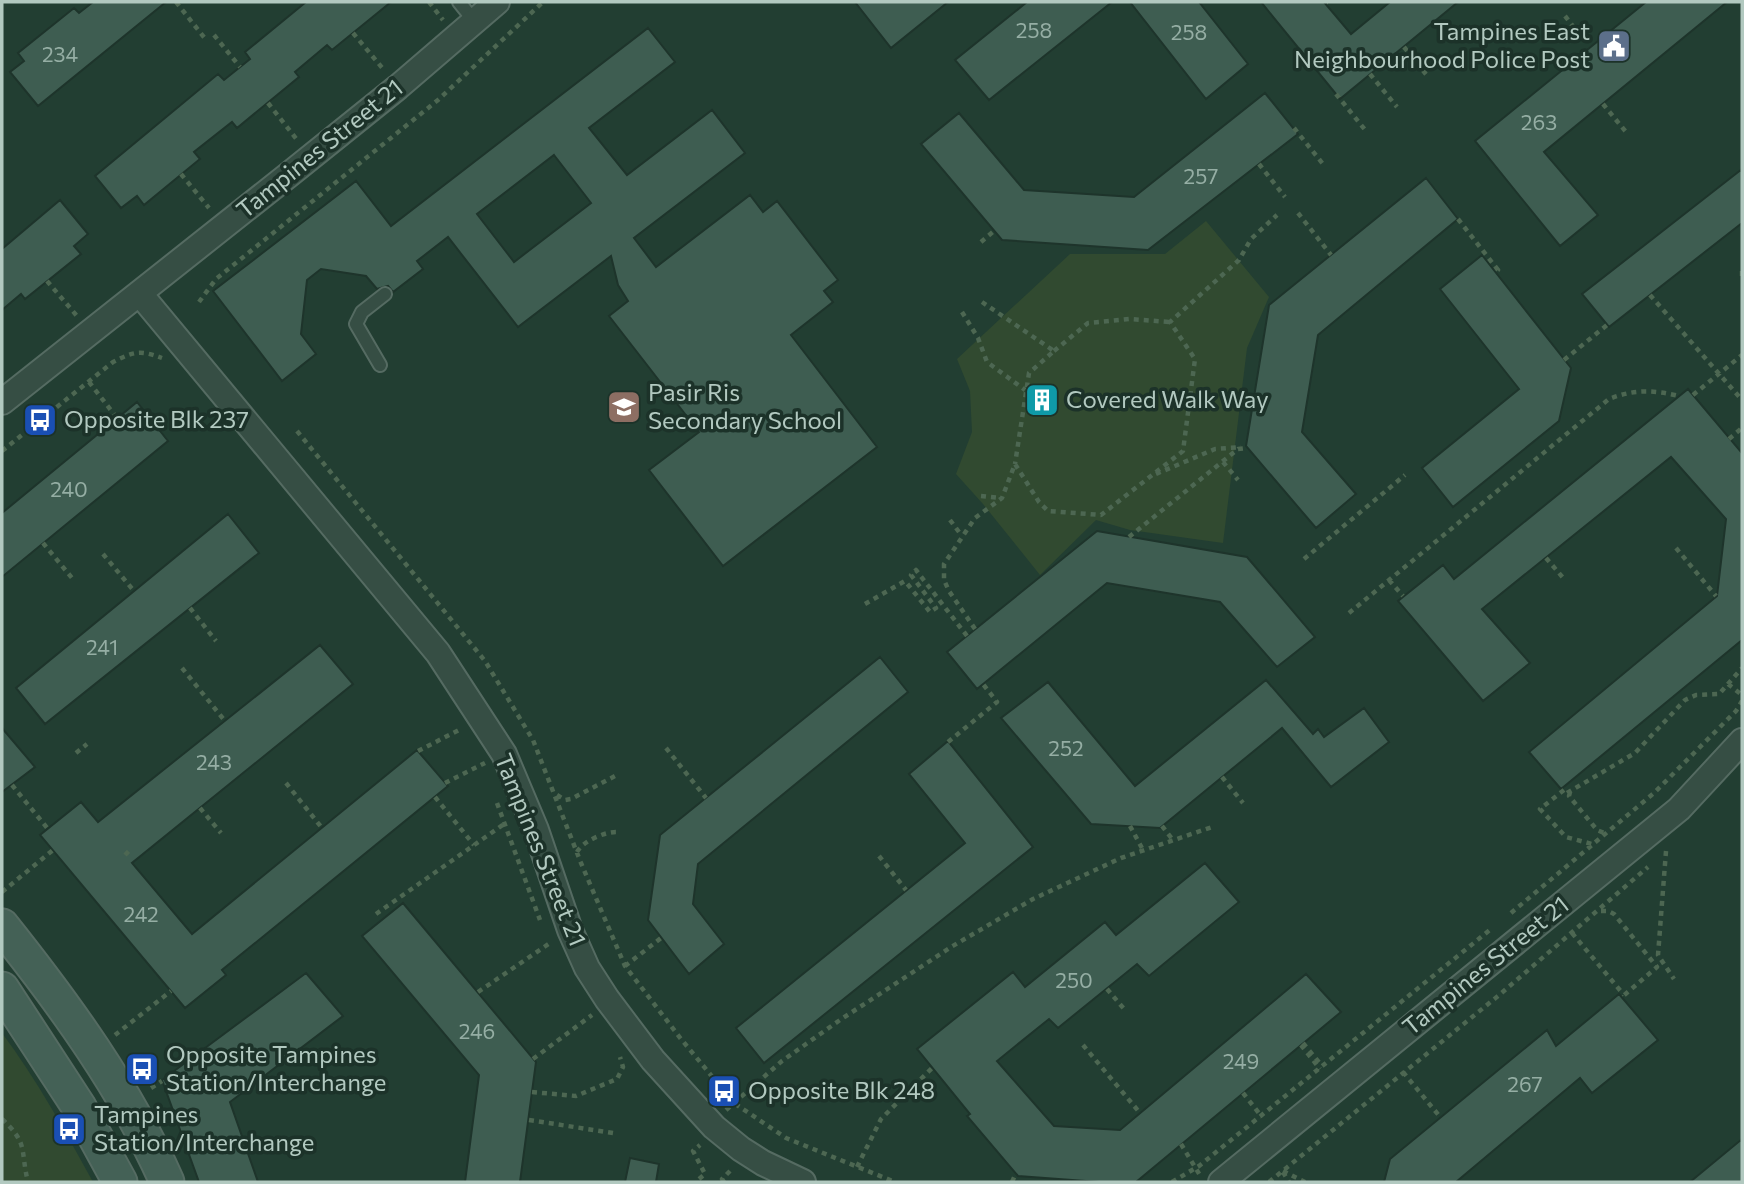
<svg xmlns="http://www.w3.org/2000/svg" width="1744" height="1184" viewBox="0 0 1744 1184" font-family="Commissioner,sans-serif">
<rect width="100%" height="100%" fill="#223e32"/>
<path fill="#314a30" d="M1206,221L1269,297L1247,348L1223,543L1130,530L1096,520L1040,575L983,504L956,474L972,432L970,391L957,359L1070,254H1165Z
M2,1033C37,1080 65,1131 93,1182H2Z"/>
<path fill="#3e5d51" stroke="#1e342b" stroke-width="2" fill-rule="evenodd" d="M93,2H166L38,106L10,72L24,61L18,53L74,8L79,13Z
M306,2H391L332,50L327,45L295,72L299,77L237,128L232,122L194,152L200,159L144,205L137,196L121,208L95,176L218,74L224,80L250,59L245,52Z
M855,2H948L891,48Z
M1027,2H1112L989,100L955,60Z
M1130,2H1199L1248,64L1206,99Z
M1261,2H1324L1351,34L1390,2H1458L1340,99Z
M1646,2H1727L1544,152L1598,215L1560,246L1475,141Z
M648,28L675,62L589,128L627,175L712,110L745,153L634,238L656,267L750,195L763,212L777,201L838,280L824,291L833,302L791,335L877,447L723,566L649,470L699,432L609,316L628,301L618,285L611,256L518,327L448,237L417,261L423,269L393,292L388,286L377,289L366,276L321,269L307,280L301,334L316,354L282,381L213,291L356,181L391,226ZM554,155L591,203L514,262L477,214Z
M1265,93L1298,134L1148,250L1002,240L921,144L959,113L1024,190L1134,197Z
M1742,169V223L1609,327L1582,294Z
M1426,178L1458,219L1318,335L1302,432L1356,494L1316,528L1246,446L1269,305Z
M60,200L88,234L74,246L81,254L25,299L21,294L2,310V249Z
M1482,255L1571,368L1559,421L1453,507L1422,468L1519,389L1440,289Z
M1688,389L1742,453V640L1561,789L1529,752L1717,596L1726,519L1671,457L1482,609L1530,663L1483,701L1398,601L1443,565L1454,579Z
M137,402L168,441L2,577V513Z
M228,514L259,553L45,724L16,688Z
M1097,531L1247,557L1315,637L1277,667L1220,602L1107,583L977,689L947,652Z
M320,645L353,684L132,863L192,934L417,750L448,786L222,970L226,975L185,1008L40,835L81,802L98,822Z
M880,657L908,692L698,864L693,904L724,944L689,974L648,920L660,835Z
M1266,680L1313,734L1318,729L1324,737L1364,708L1389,742L1331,787L1282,728L1160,828L1091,824L1001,718L1048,682L1135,786Z
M2,728L35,767L2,792Z
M948,741L1033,847L764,1063L736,1028L965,843L909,774Z
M1205,863L1239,902L1149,976L1137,964L1058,1028L1049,1019L997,1061L1054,1126L1120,1130L1306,974L1341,1012L1136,1182H1099L1018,1176L967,1116L970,1114L917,1049L1013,972L1025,987L1105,922L1116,935Z
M403,903L536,1062L520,1182H465L479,1075L362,936Z
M306,973L343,1016L230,1102L258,1182H199L162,1080Z
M1619,994L1658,1040L1592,1093L1580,1078L1456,1182H1384L1390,1159L1547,1030L1556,1046Z
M1742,1139V1182H1690Z
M630,1158L659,1164L656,1182H625Z"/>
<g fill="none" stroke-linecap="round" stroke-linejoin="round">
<g stroke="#556b62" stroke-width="16">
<path id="service" d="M459,2L475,22
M380,365L356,324L362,312L385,294"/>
</g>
<g stroke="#556b62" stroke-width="28">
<path id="minor" d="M140,294L438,653L504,754L536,830L570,930L587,968L607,999L653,1060L714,1127L741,1149L763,1163L803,1182
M2,402L291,173L398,87L497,2
M1221,1182L1679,809L1742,741"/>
</g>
<g stroke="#556b62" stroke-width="37">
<path id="secondary" d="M2,926C65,1005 126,1089 167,1182
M2,989L79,1107L120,1182"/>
</g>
<path stroke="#4d6752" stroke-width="4.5" stroke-dasharray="5 5" stroke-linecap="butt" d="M176,2L207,41
M429,2L443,20
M1327,2H1328
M1565,16L1579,34
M353,33L384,70
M214,35L240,67
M1404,47L1429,78
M1370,74L1397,107
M1336,94L1366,131
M268,103L298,141
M1603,104L1626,132
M1741,124H1742
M1294,128L1323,164
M1259,164L1285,197
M181,174L209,208
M1298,213L1331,255
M1458,219L1498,270L1495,272
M981,242L994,231
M1742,271V277
M47,281L77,316
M1650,295L1742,400
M199,302L216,279L438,100L543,2
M982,302L1054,351L1029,373L1015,464
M962,312L978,338L987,362L1025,390
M1054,351L1088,323L1129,319L1170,322
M1564,360L1607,325
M89,382L117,418
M1693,395L1742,355
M297,431L485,661L533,740L581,863L625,966L681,1039L734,1103L786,1138L895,1182
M1729,439L1742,428
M2,451L113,362C135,351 140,350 162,358
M1223,462L1238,480
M1156,474L1215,449L1241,447
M981,496L1001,498
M950,520L962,536
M1129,537L1238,449L1247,448
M43,543L72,578
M1676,548L1716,596
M103,554L134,591
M1546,558L1565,580
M1304,559L1405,475
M1389,580L1403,596
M865,604L905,581L930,612L936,608L911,575L916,570L967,636
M190,608L216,641
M1349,613L1609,399C1634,389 1654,390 1679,396
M975,629L949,591L944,580V564L975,518L1002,498L1015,464L1039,502L1048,511L1101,515L1183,451L1195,359L1170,322L1239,260L1251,239L1277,215
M182,668L225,721
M1728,684L1742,695
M948,742L997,702L983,684
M666,748L706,798
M418,751L461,729
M76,753L87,744
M1222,777L1243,803
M286,783L322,828
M445,783L485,763
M12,785L48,829
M1564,790L1540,809L1566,837L1592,844
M1570,792L1569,796L1597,830L1604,833
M1567,793L1635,753L1685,700L1696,695L1719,694L1742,668
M557,795L565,800L571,799L617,775
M435,797L474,845
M497,803L540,920
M200,808L221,833
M1130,826L1143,850
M1162,826L1173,840
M1666,851L1658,955L1674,979
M577,852C583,841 606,831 618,832
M125,855L130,850
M879,856L906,890
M2,892L53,850
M1601,911H1608L1614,914L1657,967L1622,997
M1511,913L1654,793L1736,711L1742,701
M376,914L504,824
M1572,933L1624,995
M625,966L661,938
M1107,989L1125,1010
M478,992L550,943
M115,1035L171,991
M1303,1043L1322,1066
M1083,1045L1140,1113
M1301,1045L1320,1069
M533,1059L592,1015
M1403,1072L1441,1118
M151,1088L162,1081
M532,1092L576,1096L617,1079L623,1067L620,1057
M1243,1093L1262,1117
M726,1110L782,1061L840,1020L951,947L1033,899L1121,858L1215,826
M2,1119C29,1144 20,1150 28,1182
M529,1120L613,1133
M1181,1144L1201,1177
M857,1167L881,1119L932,1068
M1283,1171L1305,1182
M1283,1172L1289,1182
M699,1179L705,1174L693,1151L700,1145
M724,1182L722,1179L730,1171
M1012,1182L1016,1173
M1172,1182L1199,1166L1491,929
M1269,1182L1498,996L1648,867"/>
<use href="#service" stroke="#364e44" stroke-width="12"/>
<use href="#minor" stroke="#364e44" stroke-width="24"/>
<use href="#secondary" stroke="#446156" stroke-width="33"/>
</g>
<defs>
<g id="civic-square" transform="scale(1.75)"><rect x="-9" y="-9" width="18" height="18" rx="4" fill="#5c6f8a" stroke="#1c3229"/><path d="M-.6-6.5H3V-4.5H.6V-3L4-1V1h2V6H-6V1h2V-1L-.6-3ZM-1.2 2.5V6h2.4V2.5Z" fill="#fff"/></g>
<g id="building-square" transform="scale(1.75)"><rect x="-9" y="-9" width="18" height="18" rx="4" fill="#0f9aa8" stroke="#1c3229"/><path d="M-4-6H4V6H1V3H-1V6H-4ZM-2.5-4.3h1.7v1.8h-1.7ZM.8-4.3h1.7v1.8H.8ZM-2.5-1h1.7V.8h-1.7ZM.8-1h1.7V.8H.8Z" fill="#fff"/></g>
<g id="school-square" transform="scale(1.75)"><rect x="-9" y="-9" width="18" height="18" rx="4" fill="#8d6e63" stroke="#1c3229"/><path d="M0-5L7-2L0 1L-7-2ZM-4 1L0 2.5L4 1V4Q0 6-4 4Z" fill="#fff"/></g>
<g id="bus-square" transform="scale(1.75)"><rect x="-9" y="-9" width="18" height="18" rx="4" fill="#1a4fb4" stroke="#1c3229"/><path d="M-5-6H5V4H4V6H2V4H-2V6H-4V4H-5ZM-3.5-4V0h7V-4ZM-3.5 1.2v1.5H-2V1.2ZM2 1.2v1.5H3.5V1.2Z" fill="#fff"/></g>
</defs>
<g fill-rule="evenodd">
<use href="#civic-square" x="1614" y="46"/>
<use href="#building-square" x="1042" y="400"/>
<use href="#school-square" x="624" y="407"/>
<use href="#bus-square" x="40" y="420"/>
<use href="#bus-square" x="142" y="1069"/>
<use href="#bus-square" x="724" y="1091"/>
<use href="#bus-square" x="69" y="1129"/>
</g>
<g text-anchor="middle" stroke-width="7" stroke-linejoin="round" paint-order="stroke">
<g font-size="21" fill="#95aea4">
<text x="1034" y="38">258</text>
<text x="1189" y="40">258</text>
<text x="60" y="62">234</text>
<text x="1539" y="130">263</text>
<text x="1201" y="184">257</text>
<text x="69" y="497">240</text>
<text x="102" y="655">241</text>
<text x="1066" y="756">252</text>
<text x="214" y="770">243</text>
<text x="141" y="922">242</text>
<text x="1074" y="988">250</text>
<text x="477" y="1039">246</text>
<text x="1241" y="1069">249</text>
<text x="1525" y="1092">267</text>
</g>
<g font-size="24" fill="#b2c9c0" stroke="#1c3229" text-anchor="start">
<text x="1590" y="40" text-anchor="end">Tampines East<tspan x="1590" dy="28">Neighbourhood Police Post</tspan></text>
<text x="648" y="401">Pasir Ris<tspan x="648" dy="28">Secondary School</tspan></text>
<text x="1066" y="408">Covered Walk Way</text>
<text x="64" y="428">Opposite Blk 237</text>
<text x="166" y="1063">Opposite Tampines<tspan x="166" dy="28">Station/Interchange</tspan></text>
<text x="748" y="1099">Opposite Blk 248</text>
<text x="94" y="1123">Tampines<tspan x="94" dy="28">Station/Interchange</tspan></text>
</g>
<g font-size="24" fill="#b2c9c0" stroke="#1c3229">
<text transform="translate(320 149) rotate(-39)" y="8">Tampines Street 21</text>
<text transform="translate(540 850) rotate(68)" y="8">Tampines Street 21</text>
<text transform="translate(1486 966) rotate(-39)" y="8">Tampines Street 21</text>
</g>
</g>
<rect width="1744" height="1184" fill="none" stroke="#b2c9c0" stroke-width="7"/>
</svg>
